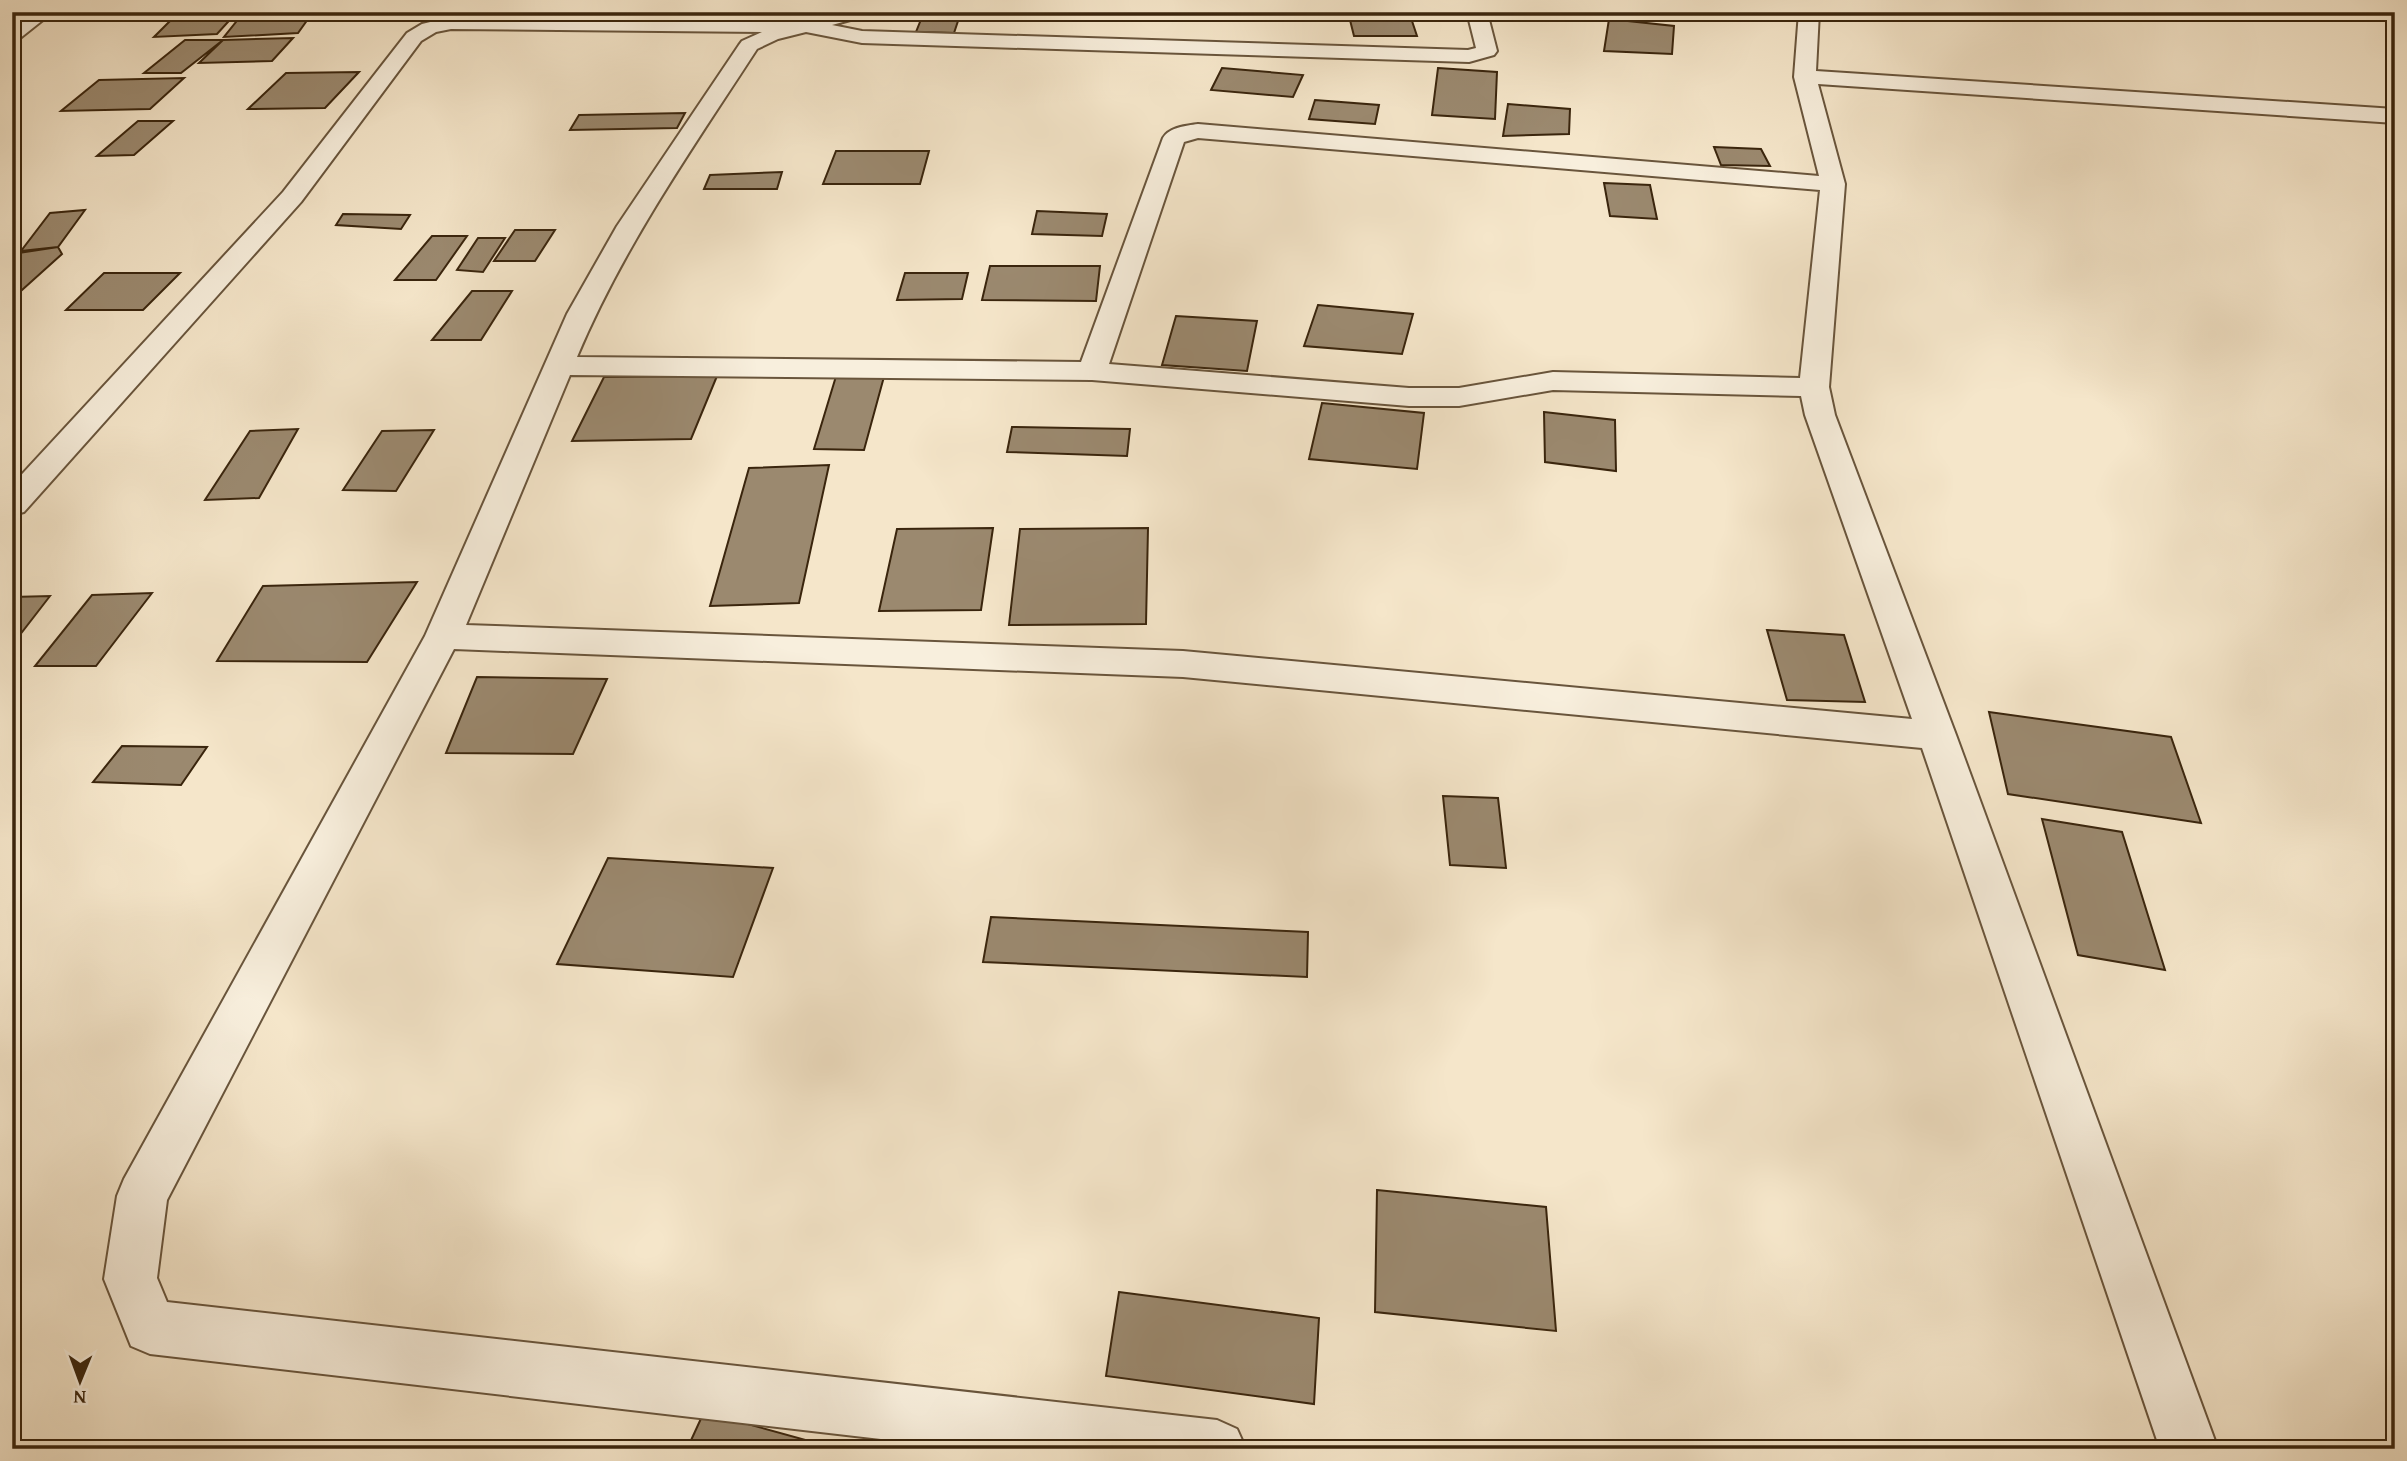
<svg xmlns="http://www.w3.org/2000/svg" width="2407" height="1461" viewBox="0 0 2407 1461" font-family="'Gentium Book Plus',serif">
<rect width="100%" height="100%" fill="#f5e6ca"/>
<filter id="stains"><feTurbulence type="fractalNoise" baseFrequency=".00286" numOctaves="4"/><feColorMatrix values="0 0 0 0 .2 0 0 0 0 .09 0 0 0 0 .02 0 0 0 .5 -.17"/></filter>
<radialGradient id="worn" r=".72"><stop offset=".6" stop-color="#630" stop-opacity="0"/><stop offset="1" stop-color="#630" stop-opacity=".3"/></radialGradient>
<path fill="#9b896f" stroke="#3a250d" stroke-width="2" d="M237,12L217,34L154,37L178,13Z
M244,12H313L298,33L224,37Z
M376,12H434L373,15Z
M924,12H961L954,33L916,32Z
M1410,15L1417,36H1354L1349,16Z
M1609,19L1674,26L1672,54L1604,51Z
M293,38L272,61L199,63L223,40Z
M185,40H223L181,73H144Z
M1222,68L1303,75L1293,97L1211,90Z
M1438,68L1497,72L1495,119L1432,115Z
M359,72L325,108L248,109L286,73Z
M184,78L150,109L61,111L99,80Z
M1315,100L1379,105L1375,124L1309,119Z
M1508,104L1570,109L1569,134L1503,136Z
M685,113L677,128L570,130L579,115Z
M138,121H173L134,155L97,156Z
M1714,147L1761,149L1770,166L1721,165Z
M836,151H929L920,184H823Z
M782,172L777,189H704L710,175Z
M1604,183L1650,185L1657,219L1610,216Z
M85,210L58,247L21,251L50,213Z
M1037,211L1107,214L1102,236L1032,234Z
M343,214L410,215L401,229L336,225Z
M515,230H555L535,261H494Z
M432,236H467L436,280H395Z
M478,238H505L483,272L457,270Z
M58,247L62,254L12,299V254Z
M990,266H1100L1096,301L982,300Z
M104,273H180L143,310H66Z
M905,273H968L962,299L897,300Z
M472,291H512L481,340H432Z
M1318,305L1413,314L1402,354L1304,346Z
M1176,316L1257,321L1247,371L1162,365Z
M837,373H885L864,450L814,449Z
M717,376L691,439L572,441L604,377Z
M1322,403L1424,413L1417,469L1309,459Z
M1544,412L1615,420L1616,471L1545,462Z
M1012,427L1130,429L1127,456L1007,452Z
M298,429L259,498L205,500L250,431Z
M434,430L396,491L343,490L382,431Z
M829,465L799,603L710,606L749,468Z
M993,528L981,610L879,611L897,529Z
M1148,528L1146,624L1009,625L1020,529Z
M417,582L367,662L217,661L263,586Z
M152,593L96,666H35L92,595Z
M50,596L12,645V597Z
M1767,630L1844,635L1865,702L1787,700Z
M477,677L607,679L573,754L446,753Z
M1989,712L2171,737L2201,823L2008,794Z
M122,746L207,747L181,785L93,782Z
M1443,796L1498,798L1506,868L1450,865Z
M2042,819L2122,832L2165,970L2078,955Z
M608,858L773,868L733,977L557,964Z
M991,917L1308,932L1307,977L983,962Z
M1377,1190L1546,1207L1556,1331L1375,1312Z
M1119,1292L1319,1318L1314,1404L1106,1376Z
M704,1412L838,1449H687Z"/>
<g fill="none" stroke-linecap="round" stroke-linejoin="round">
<g stroke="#69553c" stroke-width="4">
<path id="minor" d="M30,12H53L19,39L12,41V25Z
M834,12H868L865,16L832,25L862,31L1468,50L1476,48L1467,12H1487L1497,51L1494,55L1469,62L862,43L806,32L778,39L757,49C692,149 623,247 577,357L1081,362L1163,138C1170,127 1185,126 1198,124L1819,176L1794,77L1799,12H1819L1816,71L2395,109V123L1818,84L1845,184L1829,387L1835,415L1956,735L2218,1449H2160L1922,748L1183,677L454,649L167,1200L157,1278L167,1302L1217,1420L1237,1429L1246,1449H967L150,1354L131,1346L104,1279L117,1196L124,1179L425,636L567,314L617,226L739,45L742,41L762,32L451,29L436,32L421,41L301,202L24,512L12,515V485L283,192L407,33L422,24L451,17L805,20ZM1198,138L1820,190L1800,378L1553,372L1459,388H1409L1109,364L1184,142ZM570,375L1092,380L1409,406H1459L1553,390L1801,396L1805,415L1912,719L1183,651L466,625Z"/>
</g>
<use href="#minor" fill="#f8efdd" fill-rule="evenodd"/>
</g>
<rect width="2407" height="1461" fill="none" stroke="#f5e6ca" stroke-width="42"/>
<rect x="14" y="14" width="2379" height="1433" fill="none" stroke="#3a250d" stroke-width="3.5"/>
<rect x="21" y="21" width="2365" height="1419" fill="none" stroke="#3a250d" stroke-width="2"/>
<g transform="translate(80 1381) rotate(181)" stroke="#f8efdd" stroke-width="5" paint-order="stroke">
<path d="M0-5L12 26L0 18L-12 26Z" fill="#3a250d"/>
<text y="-10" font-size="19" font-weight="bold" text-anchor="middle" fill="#3a250d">N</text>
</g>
<rect width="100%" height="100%" filter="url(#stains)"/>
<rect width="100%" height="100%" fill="url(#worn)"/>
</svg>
